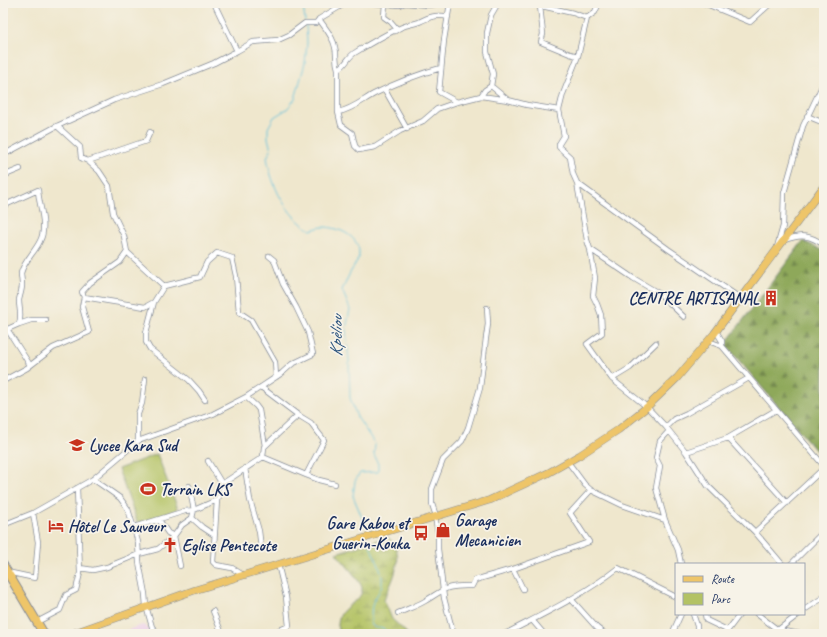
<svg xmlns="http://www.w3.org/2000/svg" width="827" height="637" viewBox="0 0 827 637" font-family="Caveat,sans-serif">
<defs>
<pattern id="forest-firs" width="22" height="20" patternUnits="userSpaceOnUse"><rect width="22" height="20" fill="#8ea85a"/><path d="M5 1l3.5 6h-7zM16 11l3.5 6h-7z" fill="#73894e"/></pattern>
<pattern id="wetland-marsh" width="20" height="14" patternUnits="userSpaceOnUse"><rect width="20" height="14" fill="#b3c264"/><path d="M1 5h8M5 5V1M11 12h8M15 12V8" fill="none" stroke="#919e56"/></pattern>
</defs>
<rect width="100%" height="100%" fill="#f7f3e8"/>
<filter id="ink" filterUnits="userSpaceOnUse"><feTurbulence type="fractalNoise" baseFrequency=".025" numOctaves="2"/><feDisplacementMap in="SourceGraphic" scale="8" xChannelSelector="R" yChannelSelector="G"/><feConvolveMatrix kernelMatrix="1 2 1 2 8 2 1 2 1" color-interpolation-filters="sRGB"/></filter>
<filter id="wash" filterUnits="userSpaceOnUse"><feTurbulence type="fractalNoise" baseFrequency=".012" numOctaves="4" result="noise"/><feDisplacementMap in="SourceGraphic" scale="16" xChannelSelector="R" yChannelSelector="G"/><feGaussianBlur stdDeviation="0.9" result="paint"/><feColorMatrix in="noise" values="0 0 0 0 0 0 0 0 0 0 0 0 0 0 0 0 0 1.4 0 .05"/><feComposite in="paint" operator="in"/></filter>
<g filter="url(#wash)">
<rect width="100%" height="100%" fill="#efe7cd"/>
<path fill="#edd1e9" d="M142,625H144L154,634H115Z"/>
<path fill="url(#forest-firs)" stroke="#546c5c" d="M803,241L824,251V460L725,344Z"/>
<path fill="url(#wetland-marsh)" stroke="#677861" d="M388,537C408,555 392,580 384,600L392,619L408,634H339C337,631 338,629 338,625C338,604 363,604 362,588C362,583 341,559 336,553Z"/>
<path fill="#b3c264" stroke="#677861" d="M157,454L178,509L138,524L118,469Z"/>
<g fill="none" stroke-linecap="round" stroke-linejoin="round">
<path stroke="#5fc1dd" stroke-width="1" d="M300,3L303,5L305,21
M306,24L307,43L305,63L295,99L287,109L274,117L268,128V138L271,150L267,157C271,185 286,216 311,230C315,229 319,227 323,227C338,227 360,236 359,254C359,260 355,263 353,268C348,275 346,283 342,290L350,309L346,330L349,360L350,398L357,417L375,444L374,455L378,464V472L360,473L355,481L353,496L364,522L373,531V533
M370,540L369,543C373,555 383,568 382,582C382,589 376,596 373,602C371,608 371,617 371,624L375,628C382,628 385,628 389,634"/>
</g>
</g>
<g filter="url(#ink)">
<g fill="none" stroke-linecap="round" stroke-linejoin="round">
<g stroke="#858b96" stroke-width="6">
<path id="street" d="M373,3L400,5L405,3L428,5L443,3
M450,3L444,40L439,92L457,102L481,96L508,100L527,105L559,110
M498,3L491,15L487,33V52L493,74L491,86L508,100
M528,3L573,13L587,18
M599,3L595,12L587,18L578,56L563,94L559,110L564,136L559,144V147L570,157L573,174L577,183L587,240L590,249L595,278L593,296L597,304L601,315L602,333L587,344L612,379L647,407L666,427L686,452L708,486L755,532L782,564
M704,3L750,22L771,3
M540,6L543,34L541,42L570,54L578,56
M319,19C325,28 333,36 335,47C337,54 335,60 338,69V112L341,125L352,133L355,146L359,150L375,147L400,131L423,121L437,109L457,102
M395,31C402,25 411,25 419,22C429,17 437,14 448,17
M237,51L253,42L278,40L289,35L305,23H316L319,19L346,3
M338,69C346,66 347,57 356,52C369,44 383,36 397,29L391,22L384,17L385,4
M385,90L407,129
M481,96L485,90L491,86
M338,112C351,110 363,100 374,94C396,83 418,74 441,68
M807,116L824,123
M57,126L80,147L81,158L88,161L99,171L109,186L113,213L124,236L127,252L164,286
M3,155L57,126L114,100L163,84L214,63L237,51L214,3
M88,161L146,141L150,132
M3,176L20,169
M577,183L668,249L740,298
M3,206L38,190C39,207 48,225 40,241C35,252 24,261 21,273C21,276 22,281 22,285C22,290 20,295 19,300C19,309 22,315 19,324L3,331
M785,240C801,234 810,235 824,245
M777,247L783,226L784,193L803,126L824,82
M590,249L633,278L660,294L684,317
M84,297L145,307L154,302
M19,324L31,320H46
M7,329L30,365
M716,331L722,341V346L824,466
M708,341L722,346
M612,379L630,368L656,343
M3,381L27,368L53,348L89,332L82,307L84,297L82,292L90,283L120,262L127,252
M246,397L256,406L259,410L265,446
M205,400L199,391L189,380L150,349L146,342V333L154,302L164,286L200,277L207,262L217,253L232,258L236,276L239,312L251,320L275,362L276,377
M666,427L674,419L687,413L749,378
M669,431L660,441L656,458L660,466L656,488L665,520L678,550L681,564
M728,438L787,503
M138,441V414L142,403L145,379
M686,452L728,438L776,410
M263,457L306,475L324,440L311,423L298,415
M208,461L222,484
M568,462L585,485L591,490L622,505L665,520
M245,468L250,500L259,531L261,548
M306,475L319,480L335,484
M93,479L120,498L128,509L138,542L139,562L145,594L146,606L152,627L159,634
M217,500L213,562L216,565L232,568L243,575
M436,516L432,504V489L443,460L462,441L468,428L480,388L486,338L488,324L487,308
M435,517L438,533V549L444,598L452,629L455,634
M192,518L202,527L214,535
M159,520L168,533L174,536
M3,525L33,513L93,479L138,441L213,414L246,397L282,373L292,364L313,354L308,332L296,307L283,284L274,260L269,256
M134,527L185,511L194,510L217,500L224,488L222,484L263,457L264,447L298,415L261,387
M755,532L824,468
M174,536L180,566
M791,564L824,531
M80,568L93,570L107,567L139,554L158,549L174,536L182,525L192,518L194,510L189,486
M513,569L523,589
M7,572L35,578L38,542L33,513
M571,599L597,628L605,634
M804,610L824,597
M213,611L222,634
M398,613C407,609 417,606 425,601C445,589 447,585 472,586L475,580L513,569L589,542L570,513L591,490
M693,614L697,626V634
M705,614L706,620L727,630
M757,614L778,630L800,634
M532,620L544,634
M37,622L60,610L66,595L76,590L80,573L77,488
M270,634L289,626L286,597L278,564
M505,634C543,614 584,595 618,568L676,597
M672,634L681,614
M725,634L740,614
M775,634L778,630L799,614"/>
</g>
<g stroke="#858b96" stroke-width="8">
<path id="primary" d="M71,634L195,590L490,500L548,473L580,455L618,430L647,407L677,378L714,334L824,186"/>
</g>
<g stroke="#858b96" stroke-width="10">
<path id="highway" d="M3,565L44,634"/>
</g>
<use href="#street" stroke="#fff" stroke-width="4.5"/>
<use href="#primary" stroke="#eec569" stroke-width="7"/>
<use href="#highway" stroke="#eec569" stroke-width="8"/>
</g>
</g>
<defs>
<g id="building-bare" transform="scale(1.2)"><path d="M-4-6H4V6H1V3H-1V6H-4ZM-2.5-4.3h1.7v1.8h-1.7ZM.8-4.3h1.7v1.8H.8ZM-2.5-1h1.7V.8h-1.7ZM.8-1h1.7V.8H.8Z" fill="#c8321e" stroke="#f7f3e8" stroke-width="2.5" paint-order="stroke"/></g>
<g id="school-bare" transform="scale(1.2)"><path d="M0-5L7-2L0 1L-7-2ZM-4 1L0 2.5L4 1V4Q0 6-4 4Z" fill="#c8321e" stroke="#f7f3e8" stroke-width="2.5" paint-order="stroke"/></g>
<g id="stadium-bare" transform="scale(1.2)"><path d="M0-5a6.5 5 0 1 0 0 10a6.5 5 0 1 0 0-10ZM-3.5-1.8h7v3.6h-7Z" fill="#c8321e" stroke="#f7f3e8" stroke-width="2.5" paint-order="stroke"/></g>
<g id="hotel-bare" transform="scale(1.2)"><path d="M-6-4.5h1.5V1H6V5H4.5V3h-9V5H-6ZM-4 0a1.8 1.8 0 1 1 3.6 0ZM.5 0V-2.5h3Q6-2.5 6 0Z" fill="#c8321e" stroke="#f7f3e8" stroke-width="2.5" paint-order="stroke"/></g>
<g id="shop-bare" transform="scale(1.2)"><path d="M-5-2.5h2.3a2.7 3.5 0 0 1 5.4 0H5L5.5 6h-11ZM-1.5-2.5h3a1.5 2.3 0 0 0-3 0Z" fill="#c8321e" stroke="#f7f3e8" stroke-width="2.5" paint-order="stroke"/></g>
<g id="bus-bare" transform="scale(1.2)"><path d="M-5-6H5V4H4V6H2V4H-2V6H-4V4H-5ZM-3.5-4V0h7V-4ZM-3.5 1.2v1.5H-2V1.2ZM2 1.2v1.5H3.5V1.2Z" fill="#c8321e" stroke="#f7f3e8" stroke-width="2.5" paint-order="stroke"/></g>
<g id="church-bare" transform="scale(1.2)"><path d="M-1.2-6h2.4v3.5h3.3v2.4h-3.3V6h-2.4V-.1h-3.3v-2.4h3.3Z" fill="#c8321e" stroke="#f7f3e8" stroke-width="2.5" paint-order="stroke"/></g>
</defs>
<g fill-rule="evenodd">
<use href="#building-bare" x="771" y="298"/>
<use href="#school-bare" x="77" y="445"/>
<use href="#stadium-bare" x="148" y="489"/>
<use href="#hotel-bare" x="56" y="526"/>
<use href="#shop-bare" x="443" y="530"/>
<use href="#bus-bare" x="421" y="533"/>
<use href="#church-bare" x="170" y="545"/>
</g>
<g text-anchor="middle" stroke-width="3.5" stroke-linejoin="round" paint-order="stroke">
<g font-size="17" font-weight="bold" fill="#1b2f5e" stroke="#f7f3e8" text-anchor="start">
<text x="759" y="304" text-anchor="end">CENTRE ARTISANAL</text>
<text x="89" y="451">Lycee Kara Sud</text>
<text x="160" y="495">Terrain LKS</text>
<text x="455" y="526">Garage<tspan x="455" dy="20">Mecanicien</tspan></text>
<text x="409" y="529" text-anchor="end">Gare Kabou et<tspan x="409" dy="20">Guerin-Kouka</tspan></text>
<text x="68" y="532">Hôtel Le Sauveur</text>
<text x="182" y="551">Eglise Pentecote</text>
</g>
<g font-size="18" font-style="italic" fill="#2c547e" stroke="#f7f3e8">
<text transform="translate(336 336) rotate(-89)" y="6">Kpèliou</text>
</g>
</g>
<rect width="827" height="637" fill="none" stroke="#f7f3e8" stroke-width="16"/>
<rect x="675" y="563" width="130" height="52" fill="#f7f3e8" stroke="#9fa5b1"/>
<rect x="683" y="576" width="20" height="6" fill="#eec569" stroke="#9fa5b1"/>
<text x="711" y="583" font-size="12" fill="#1b2f5e">Route</text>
<rect x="683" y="593" width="20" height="12" fill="#b3c264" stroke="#9fa5b1"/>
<text x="711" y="603" font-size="12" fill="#1b2f5e">Parc</text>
</svg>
